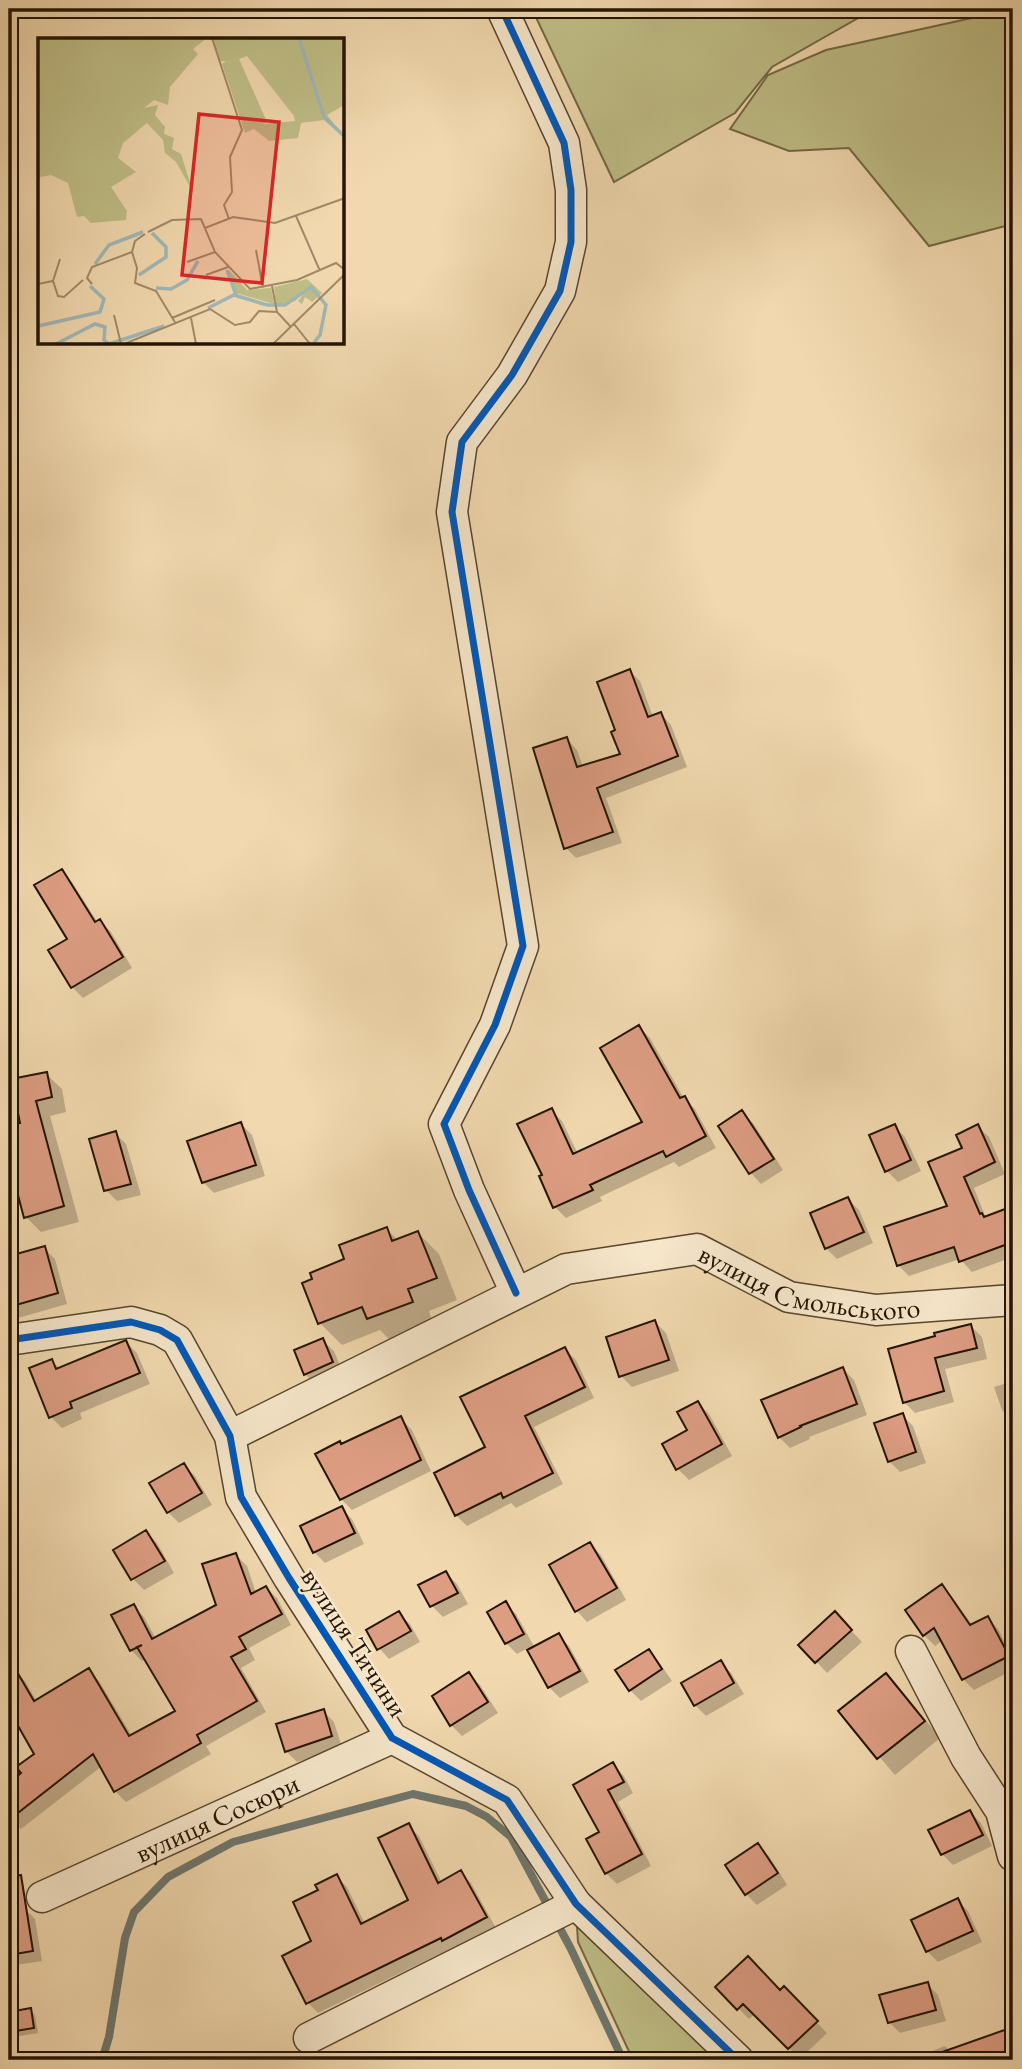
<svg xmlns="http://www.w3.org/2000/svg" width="1022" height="2069" viewBox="0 0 1022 2069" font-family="'EB Garamond',serif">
<rect width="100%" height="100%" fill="#f1d8ae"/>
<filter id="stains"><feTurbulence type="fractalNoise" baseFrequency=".00286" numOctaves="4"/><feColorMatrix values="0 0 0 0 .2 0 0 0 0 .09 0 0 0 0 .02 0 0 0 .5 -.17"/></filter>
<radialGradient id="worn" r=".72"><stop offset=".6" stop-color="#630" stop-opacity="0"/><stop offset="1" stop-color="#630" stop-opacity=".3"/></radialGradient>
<path fill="#bfbd86" stroke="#726843" stroke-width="2" d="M532,9H874L772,67L735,113L614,182Z
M1013,9V224L929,246L849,148L789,151L730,129L768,75L826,50Z
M577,1926L721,2060H633L578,1942Z"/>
<path fill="#0003" d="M630,671L640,681L653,717L661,714L671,725L687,767L606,798L622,843L576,858L566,848L567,739L577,750L583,767L622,755L617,731Z
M61,871L72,882L98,923L100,921L111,932L132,968L83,998L72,987L70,939Z
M639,1027L650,1038L683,1097L695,1109L716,1148L679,1167L674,1162L600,1197L602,1201L566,1218L555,1207L544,1176L551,1110L562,1121L578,1154L645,1123Z
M46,1074L62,1089L66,1112L50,1116L79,1222L41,1232L26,1217L9,1154V1128L22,1124Z
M742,1113L753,1123L783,1170L761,1184L751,1173L720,1127Z
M241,1124L252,1135L265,1176L214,1193L203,1182Z
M894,1126L905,1137L921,1171L898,1182L887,1171Z
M978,1127L989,1137L1005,1174L974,1188L986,1218L1013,1208V1257L972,1272L960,1259L909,1276L898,1265L949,1207L964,1149Z
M115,1133L126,1144L141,1195L117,1201L106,1190Z
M848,1199L859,1210L873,1243L837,1259L826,1248Z
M386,1229L398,1240L418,1233L439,1254L457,1300L429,1311L433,1324L390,1340L380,1330L342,1345L320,1323L304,1284L347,1260Z
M44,1248L55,1259L67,1304L18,1318L9,1308V1258Z
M655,1322L666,1333L679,1371L632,1387L621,1376L608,1338Z
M971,1326L982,1337L987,1359L945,1369L954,1402L915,1413L904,1402L890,1350Z
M323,1341L334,1351L343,1373L316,1385L305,1374Z
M126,1342L137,1353L150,1384L80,1413L82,1419L62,1428L51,1417L52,1361L60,1369Z
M565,1349L576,1360L594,1398L534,1427L563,1484L516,1508L511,1503L467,1526L456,1515L487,1447Z
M843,1369L854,1380L867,1415L809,1437L810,1439L790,1448L779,1437Z
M1013,1381V1421L1002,1410L994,1387Z
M698,1403L709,1414L732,1456L689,1480L678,1469Z
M902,1415L913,1426L926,1463L900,1472L889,1461Z
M401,1419L412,1430L431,1471L352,1510L341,1499L342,1446Z
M184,1465L195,1476L212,1505L179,1523L168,1512Z
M341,1508L352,1519L364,1544L325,1563L314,1552Z
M146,1532L157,1543L174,1573L144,1590L133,1579L116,1550Z
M590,1544L601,1555L626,1600L587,1622L577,1611Z
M236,1555L247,1566L256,1593L266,1588L277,1598L291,1625L249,1648L255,1660L241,1668L266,1712L206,1746L211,1754L126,1802L115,1791L102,1766L21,1829L12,1821L9,1825V1775L36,1754L9,1707V1674L14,1671L25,1681L37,1702L89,1671L99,1681L132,1736L178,1711L146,1659L142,1661L131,1650L133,1606L144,1617L156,1639L218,1606Z
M446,1573L457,1584L468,1604L443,1617L432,1606Z
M942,1587L953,1598L973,1626L987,1618L998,1629L1013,1658V1670L974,1690L963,1679L943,1640L935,1646L924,1635Z
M505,1603L516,1614L535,1648L558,1635L569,1646L589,1682L560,1698L549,1687L528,1648L517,1654L506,1643L489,1612Z
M399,1614L410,1624L420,1642L389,1659L379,1648Z
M846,1625L862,1642L827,1673L801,1645Z
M648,1651L659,1662L672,1681L641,1701L630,1690Z
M721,1662L731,1673L744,1694L706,1716L695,1705Z
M469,1674L480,1685L498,1713L462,1736L451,1725Z
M885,1675L902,1691L940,1738L895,1775L840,1711Z
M323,1711L334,1722L342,1747L297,1762L286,1751Z
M613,1765L624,1776L633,1793L618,1802L651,1866L617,1884L606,1873L601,1833L576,1785Z
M970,1812L981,1823L992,1846L953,1865L942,1854Z
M408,1826L419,1836L442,1883L461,1873L471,1883L496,1928L454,1951L452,1948L318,2013L308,2003L320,1891L336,1876L347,1887L365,1924L410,1901Z
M758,1845L769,1856L787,1885L757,1905L746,1894Z
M957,1900L968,1911L982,1942L938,1962L927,1951Z
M25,1909L35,1919L42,1961L9,1966V1911Z
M927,1984L938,1995L946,2021L900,2033L889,2022Z
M717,1987L781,1992L784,1989L827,2033L800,2059L755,2014L749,2019Z
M30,2010L35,2015L38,2033L14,2037L9,2032V2013Z
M1011,2030L1013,2032V2060H909L945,2046L950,2051Z"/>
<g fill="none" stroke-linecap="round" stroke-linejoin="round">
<path stroke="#6e766d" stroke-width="8" d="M102,2060L109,2037L125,1938L134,1912L168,1877L233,1842L413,1794L466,1806L487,1817L511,1837L571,1949L623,2060"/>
</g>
<path fill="#dd9d83" stroke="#241400" stroke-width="2" d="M630,669L648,717L661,712L678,756L597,788L613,832L564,849L533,748L567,737L577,767L620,754L611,732L615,730L597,682Z
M62,869L95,922L100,919L123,957L71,988L48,950L67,939L34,885Z
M639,1025L680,1098L685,1096L706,1136L666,1157L663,1151L590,1185L593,1190L553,1208L539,1176L542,1175L517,1124L552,1108L573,1154L642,1122L600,1048Z
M47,1072L52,1097L36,1101L64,1206L24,1218L9,1161V1126L20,1123L11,1079Z
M742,1110L774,1159L749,1174L718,1126Z
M241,1122L256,1165L202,1183L187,1141Z
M895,1124L911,1160L885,1172L869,1135Z
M978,1124L995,1162L964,1177L980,1214L982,1213L984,1217L1013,1206V1242L959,1262L954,1247L897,1266L884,1227L947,1206L928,1162L962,1148L956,1135Z
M116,1131L131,1184L104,1191L89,1139Z
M848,1197L864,1232L825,1249L810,1213Z
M387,1227L392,1241L418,1231L437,1278L408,1289L413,1302L367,1319L362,1307L318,1324L302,1283L312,1279L310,1273L344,1259L339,1245Z
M45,1246L58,1293L9,1307V1256Z
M655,1320L669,1360L619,1377L606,1337Z
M971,1324L977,1348L935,1358L944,1391L903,1403L888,1349L935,1336L934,1333Z
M323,1338L333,1362L304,1375L294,1350Z
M126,1340L140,1373L70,1402L72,1408L49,1418L29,1368L52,1359L56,1369Z
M565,1347L585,1387L525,1416L553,1473L503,1498L501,1493L455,1516L434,1473L485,1447L460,1397Z
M843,1367L857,1404L800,1426L801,1427L778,1438L761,1400Z
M698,1401L722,1444L676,1470L662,1444L687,1430L677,1412Z
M903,1413L916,1452L888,1462L874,1423Z
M401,1416L421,1460L340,1500L315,1454L340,1441L341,1444Z
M184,1463L202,1493L167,1513L149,1483Z
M342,1506L355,1533L313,1553L300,1526Z
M146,1530L165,1561L131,1580L113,1550Z
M590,1542L617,1588L575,1612L549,1565Z
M236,1553L251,1594L266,1586L282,1614L239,1637L246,1649L231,1657L257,1701L197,1735L201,1743L114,1792L93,1754L9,1820V1784L21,1773L16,1767L34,1754L9,1710V1658L34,1701L89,1668L129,1736L175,1711L137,1647L142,1645L130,1651L111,1615L134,1604L152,1639L216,1605L202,1564Z
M446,1571L458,1593L430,1607L418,1585Z
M942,1584L970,1625L988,1616L1009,1656L962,1680L934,1628L923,1636L905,1610Z
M506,1601L524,1634L505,1644L487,1612Z
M399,1611L411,1631L377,1650L366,1630Z
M835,1611L852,1630L815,1663L798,1645Z
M559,1633L580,1671L548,1688L527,1650Z
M649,1649L662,1669L629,1691L615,1670Z
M721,1660L734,1683L694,1706L681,1683Z
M469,1672L488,1702L450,1726L432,1696Z
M886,1673L925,1721L877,1759L838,1711Z
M324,1709L332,1736L285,1752L276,1724Z
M613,1762L624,1782L608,1790L642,1854L605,1874L586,1839L599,1832L573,1785Z
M970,1810L983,1835L941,1855L928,1830Z
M409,1823L438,1883L461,1870L487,1917L442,1941L441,1938L306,2004L282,1956L311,1941L293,1902L318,1890L315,1885L337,1874L361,1924L408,1900L378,1838Z
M758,1843L778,1873L745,1895L725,1865Z
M21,1875L33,1951L9,1955V1876Z
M958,1898L973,1931L926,1952L911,1920Z
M748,1956L780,1990L784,1986L818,2021L788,2049L743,2004L737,2010L715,1987Z
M928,1982L936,2010L888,2023L879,1995Z
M31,2008L34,2028L9,2032V2012Z
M1013,2027V2060H928V2057Z"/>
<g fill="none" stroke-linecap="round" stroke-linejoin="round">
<g stroke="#57452c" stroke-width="33">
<g id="street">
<path d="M502,9L564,143L571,190V242L560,291L512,375L462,442L452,512L523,946L495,1025L444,1124L469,1190L516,1293"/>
<path d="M9,1340L131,1322L160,1330L177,1340L230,1436L241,1497L289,1578L392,1738L507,1800L576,1904L738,2060"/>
<path id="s1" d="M230,1436L566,1269L697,1249L789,1297L876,1310L1013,1300"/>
<path d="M911,1651L966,1757L1001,1811L1013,1856"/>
<path id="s2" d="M42,1897L392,1738"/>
<path d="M309,2038L576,1904"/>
</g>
</g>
<use href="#street" stroke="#f6e6ca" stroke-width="30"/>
<g stroke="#f6e6ca" stroke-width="11">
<path id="cycleway" d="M502,9L564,143L571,190V242L560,291L512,375L462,442L452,512L523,946L495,1025L444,1124L469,1190L516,1293
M9,1340L131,1322L160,1330L177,1340L230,1436L241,1497L289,1578L392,1738L507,1800L576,1904L738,2060"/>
</g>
<use href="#cycleway" stroke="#0057b8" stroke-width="7"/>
</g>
<g text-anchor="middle" stroke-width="5" stroke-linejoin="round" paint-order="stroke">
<g font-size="28" fill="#241400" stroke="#f6e6ca">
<text dy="10" stroke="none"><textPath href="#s1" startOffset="628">вулиця Смольського</textPath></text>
<text transform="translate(355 1642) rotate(57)" y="10">вулиця Тичини</text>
<text dy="10" stroke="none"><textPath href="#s2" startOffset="192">вулиця Сосюри</textPath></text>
</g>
</g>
<g transform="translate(38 38)">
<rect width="306" height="306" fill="#f1d8ae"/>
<path d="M0,0H169L155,11L160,16L132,49L130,67L116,62L106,70L120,67L117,77L127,89L126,96L136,100L134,111L143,116L155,154L138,124L127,115L125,102L109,85L85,105L80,120L98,134L73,149L89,173L88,182L53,185L46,178L39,179L30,145L13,137L2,139L0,150ZM175,0H306V67L289,77L306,99L286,82L263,85L260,100L231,103L216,91L207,95L184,26L188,24L181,22ZM209,18L256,78L257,83L225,86L229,84L201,21ZM190,231L209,252L233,250L236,266L198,255ZM269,241L284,255L274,264L267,259L264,266L260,263L272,248L257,263L238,267L236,249Z" fill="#bfbd86" fill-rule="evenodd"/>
<path fill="none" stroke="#a0b7b6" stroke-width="3.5" d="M261,0L286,79L307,99M57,226L71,207L105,194M189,232L198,257M101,237L128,219V209L114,195M118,250L133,251L149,242L160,223M170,270L196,257L229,267H247L273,249L288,267L282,297L275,306M0,288L62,274L66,261L52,248M18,306L57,286L67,289L66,302L71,306L126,288"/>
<path fill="none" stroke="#9f8a68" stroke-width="2" d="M174,0L204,92L192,119L194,154L186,167L191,181M258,178L282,233M167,190L195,179L237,185L307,160M110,194L134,182L163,181L177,214L212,251L259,242L298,225L307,232M218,212L225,250M94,214L99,230L97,245L118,253L138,286M149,224L177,214M168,237L190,229M15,243L22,221M0,246L15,243L20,258L26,259L45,242M54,246L49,240L54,229L94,214L97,203L107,196M234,248L239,274L253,289M76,277L83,306M134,280L177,262M153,280L158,306M256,286L272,306M86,306L172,271L197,287L212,284L221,273L239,274M235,306L307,236"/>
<path fill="#d62828" fill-opacity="0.15" stroke="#d62828" stroke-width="3.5" d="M161,76L241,84L224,245L144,237Z"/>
<rect width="306" height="306" fill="none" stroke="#241400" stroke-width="3.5"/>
</g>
<rect width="1022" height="2069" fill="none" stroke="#f1d8ae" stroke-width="35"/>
<rect x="10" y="10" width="1001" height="2048" fill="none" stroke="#241400" stroke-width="3.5"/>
<rect x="18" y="18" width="987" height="2034" fill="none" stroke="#241400" stroke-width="2"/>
<rect width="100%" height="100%" filter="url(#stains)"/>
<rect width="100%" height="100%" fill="url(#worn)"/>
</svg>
